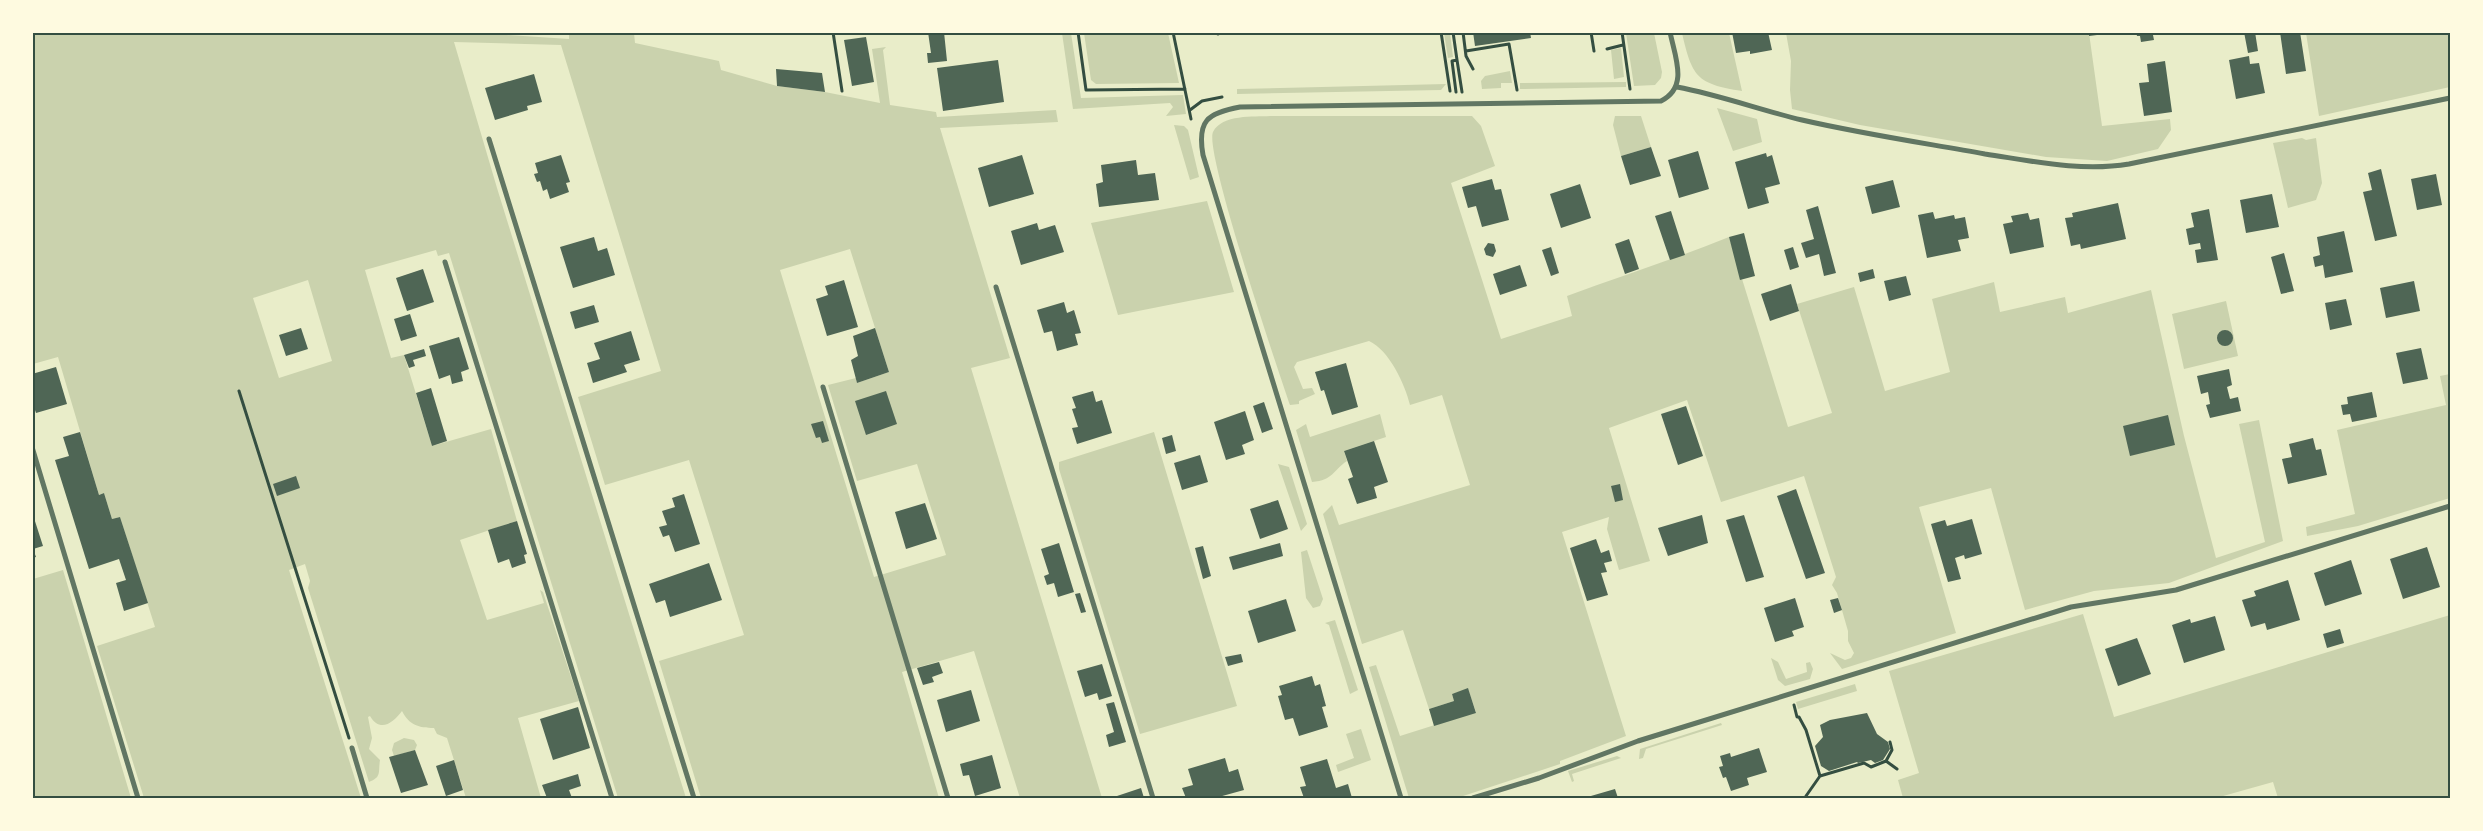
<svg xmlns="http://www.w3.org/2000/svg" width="2483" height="831" viewBox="0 0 2483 831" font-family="Figtree,sans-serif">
<rect width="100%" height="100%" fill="#e9edc9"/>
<path fill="#cad2ad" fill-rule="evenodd" d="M460,32L569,39V33H634L635,43L719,61L721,70L777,86L825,92L880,103L872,49L886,47L883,50L890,105L936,112L937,117L1056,110L1058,122L940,128L1010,358L971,368L1102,798H1020L974,651L902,672L939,798H701L659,661L744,635L689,460L605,485L578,397L661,371L561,45L454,42L497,188L686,798H618L449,253L438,256L436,250L365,270L391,358L404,355L432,446L491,429L517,521L460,540L487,620L544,603L540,590L543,592L579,701L518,718L541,798H466L447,738L437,734L434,728C419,728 409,725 402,711C393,723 380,733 370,716L368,717L372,738L369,749L380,760C378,772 382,777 369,782L308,588L310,581L305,564L289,570L361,798H144L97,646L155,627L120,517L112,519L104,493L99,495L58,357L33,364V33ZM850,249L889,372L857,383L856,378L828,385L857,481L917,464L946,555L874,577L780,270ZM308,280L332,361L279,378L253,298Z
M1062,33H1071L1081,98L1183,95L1186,114L1166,116L1173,107L1170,103L1073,109Z
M1084,33H1168L1179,83L1096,84L1091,80Z
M1444,33H1450L1453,57L1448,58Z
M1626,33H1654L1662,72L1661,78L1655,85L1634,86Z
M1682,33H1729L1742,91C1696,84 1692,76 1682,33Z
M1786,33H2089L2102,126L2170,119L2171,130L2158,149L2107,161L2046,157L1860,125L1792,109L1790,90L1791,61Z
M2306,33H2450V87L2319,116Z
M1621,48L1624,77L1614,79L1611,50Z
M1510,71L1512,83H1501V88L1482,89L1481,81L1485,76Z
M1626,82V87L1520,89V83Z
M1446,84L1441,90L1237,94V89Z
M1717,108L1757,119L1762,142L1733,151Z
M1270,116H1472L1481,126L1495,166L1451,183L1501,339L1572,316L1567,296C1621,276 1675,259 1729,237L1788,427L1832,413L1797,304L1854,287L1885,391L1950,372L1932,299L1994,282L2000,312L2065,297L2068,313L2151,290L2184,436L2216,558L2265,542L2239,424L2259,420L2283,541L2169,583L2094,591L2025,610L1991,488L1919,507L1956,633L1842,669L1830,653L1845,660L1851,658L1854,653L1848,641V631L1837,593L1832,585L1836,577L1804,476L1721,502L1687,400L1609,428L1650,561L1619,570L1607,529L1609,517L1562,532L1626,736L1560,761V764L1457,798H1409L1369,667L1376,665L1400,736L1476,712L1468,689L1452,694L1454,701L1429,709L1403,630L1362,644L1323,514L1332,505L1339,525L1470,485L1442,395L1410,405C1405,384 1389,350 1369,341L1297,362L1294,367L1303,389L1312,388L1315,394L1299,401V404L1290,405C1278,370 1204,152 1213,132C1222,114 1254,117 1270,116Z
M1615,116H1641L1651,147L1621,156L1613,125Z
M1174,125L1184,126L1188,130L1199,177L1190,180Z
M2302,138L2306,140L2316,138L2322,183L2316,200L2288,208L2273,143Z
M1207,201L1234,292L1118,315L1091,223Z
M2226,301L2238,356L2184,369L2172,314Z
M2450,374V498L2358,526L2307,536L2306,527L2355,514L2337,430L2446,405L2440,376Z
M1380,414L1386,437L1344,451L1347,461C1332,471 1334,480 1312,482L1296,430L1306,424L1310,437Z
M1154,432L1237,706L1140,734L1059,469V462Z
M1278,464L1289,467L1307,524L1301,531Z
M1307,550L1323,599L1320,606L1313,608L1306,598L1301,552Z
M63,570L131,798H33V579Z
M2083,614L2114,717L2450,615V798H2278L2273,782L2216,798H1903L1898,780L1919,773L1889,671Z
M1335,620L1358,690L1350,694L1329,625L1325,623Z
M1771,658L1778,662L1786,679L1807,672L1806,663L1810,662L1813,669L1810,679L1785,686L1778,680Z
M1855,684L1857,691L1798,709L1796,702Z
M1721,723L1722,725L1646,749L1643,758L1639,759L1640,749Z
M1361,729L1371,760L1338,772L1336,765L1354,758L1346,734Z
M404,738L414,740L417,745L415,750L394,756L392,750L394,743Z
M1617,756L1621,758L1572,774L1574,781L1572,782L1568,771Z"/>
<path fill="#4f6655" d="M928,32H944L947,61L928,63L927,53H931Z
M1473,32H1530L1531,38L1475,46Z
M1732,32H1768L1772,50L1750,54V51L1736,53Z
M2089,32H2105V34L2089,36Z
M2136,32H2162V34L2153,35L2154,40L2141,42L2140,36H2137Z
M2244,32H2255L2258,51L2248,53Z
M2280,32H2300L2306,71L2286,74Z
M866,37L874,82L852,86L844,40Z
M2249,56L2250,64L2259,63L2265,93L2236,99L2229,60Z
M998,60L1004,102L943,111L937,68Z
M2165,61L2172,112L2144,116L2139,83L2149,82L2147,64Z
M776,69L822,73L825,92L777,86Z
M534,74L542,102L527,106L528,110L495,120L485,88Z
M1651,147L1661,176L1630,185L1621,156Z
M1698,151L1709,189L1679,198L1668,160Z
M1766,153L1767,157L1772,155L1780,184L1765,188L1769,203L1748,209L1735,162Z
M561,155L570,182L566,183L569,192L550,199L547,189L543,191L540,181L537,182L534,174L538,173L535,163Z
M1022,155L1034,194L989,207L978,168Z
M1136,160L1138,175L1155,173L1159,200L1099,207L1096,184L1103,182L1101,165Z
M2381,169L2397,236L2375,241L2363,192L2372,190L2368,173Z
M2436,174L2442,205L2417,210L2411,179Z
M1492,179L1495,190L1501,189L1509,220L1482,227L1476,206L1468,208L1462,187Z
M1893,180L1900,207L1872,214L1865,187Z
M1580,184L1591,218L1561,228L1550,194Z
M2272,194L2279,227L2246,233L2240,200Z
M2118,203L2126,239L2081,249L2080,244L2071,246L2065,218L2073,217L2072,213Z
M1818,206L1836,273L1824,276L1819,254L1806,258L1801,243L1814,239L1806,210Z
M2209,209L2218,260L2197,263L2195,250L2201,249L2200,243L2189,245L2186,229L2194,227L2191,213Z
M1671,211L1685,255L1670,260L1655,216Z
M1933,212L1935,219L1954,215L1955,219L1965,217L1969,238L1958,240L1961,251L1927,258L1918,215Z
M2028,213L2030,220L2039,218L2044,247L2010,254L2003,224L2013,222L2011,216Z
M1037,223L1039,230L1055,225L1064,252L1021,265L1011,231Z
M2344,231L2353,272L2325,278L2323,265L2315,267L2313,257L2320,255L2317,237Z
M1744,233L1755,276L1740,280L1729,237Z
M594,237L598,251L607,248L615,275L573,288L560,247Z
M1629,239L1639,269L1625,274L1615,244Z
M1488,243L1494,244L1496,251L1493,257L1486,255L1484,249Z
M1551,247L1559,273L1551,276L1542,250Z
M1793,247L1799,267L1790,270L1784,250Z
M2284,253L2294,291L2281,294L2271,257Z
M1520,265L1527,286L1500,295L1493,274Z
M423,269L434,302L407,311L396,278Z
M1873,269L1875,278L1860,282L1858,273Z
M1906,276L1911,295L1889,301L1884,281Z
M844,280L858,327L827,336L816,299L828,295L825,286Z
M2414,281L2420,311L2386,318L2380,288Z
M1791,284L1799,311L1770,321L1761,294Z
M2346,299L2352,325L2330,330L2325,303Z
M1064,302L1067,313L1074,310L1081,333L1075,334L1078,345L1057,351L1052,331L1044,333L1037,310Z
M594,305L599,322L575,329L570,312Z
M410,314L417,336L401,341L394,319Z
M301,328L308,349L286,356L279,335Z
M875,328L889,372L857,383L851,360L858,356L853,336Z
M2217 338a8 8 0 1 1 16 0a8 8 0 1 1-16 0Z
M631,331L640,360L624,365L627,372L593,383L587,363L600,359L594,343Z
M459,337L469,369L461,372L463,381L452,384L450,375L439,379L429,346Z
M2421,348L2428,379L2403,384L2396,353Z
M424,349L426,356L413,360L415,366L409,368L404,355Z
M1346,363L1358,407L1332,415L1324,390L1321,391L1315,372Z
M56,367L67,404L36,413L32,401V374Z
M2229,369L2232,385L2227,387L2230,399L2238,397L2241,411L2210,418L2206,405L2210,404L2208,392L2201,394L2197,376Z
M431,388L447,441L432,446L416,393Z
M886,391L897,424L866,435L855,401Z
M1093,391L1096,402L1102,400L1112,433L1077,444L1072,428L1078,427L1072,409L1076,408L1072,397Z
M2372,392L2377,417L2352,422L2350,414L2343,415L2341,405L2348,404L2347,397Z
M1264,402L1273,429L1262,433L1253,406Z
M1686,406L1703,456L1678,465L1661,414Z
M1245,411L1254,440L1242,445L1245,454L1226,460L1214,422Z
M2168,415L2175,445L2130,456L2123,426Z
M823,421L829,441L822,443L820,437L816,438L811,424Z
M80,432L99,495L104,493L112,519L120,517L148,603L124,611L116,583L126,580L119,559L89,569L55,460L69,456L63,437Z
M1172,435L1176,451L1166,454L1162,438Z
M2313,438L2316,450L2321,449L2327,475L2288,484L2282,459L2292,457L2289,444Z
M1374,441L1388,482L1374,487L1377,498L1357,504L1348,479L1353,477L1344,451Z
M1200,455L1208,482L1182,490L1174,463Z
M296,476L300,488L277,496L273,484Z
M1620,484L1623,500L1615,502L1611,486Z
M1796,489L1825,573L1806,579L1777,496Z
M684,494L700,544L675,552L669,535L663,537L659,527L667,525L662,511L675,507L672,498Z
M1278,500L1288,529L1260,539L1250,509Z
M925,503L937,539L906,549L895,512Z
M33,515L43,546L33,549L36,557L32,558Z
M1702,515L1708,543L1668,556L1658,528Z
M1744,515L1764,577L1746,582L1726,520Z
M1972,519L1982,554L1965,559L1964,555L1955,558L1961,579L1948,582L1931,524L1945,520L1947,526Z
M517,521L527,554L524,555L526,563L512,568L509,559L498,563L488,530Z
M1596,539L1601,553L1609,550L1612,561L1604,563L1607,572L1601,573L1608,595L1587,601L1570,548Z
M1059,543L1074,592L1058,597L1054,583L1047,585L1044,576L1049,574L1041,549Z
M1280,543L1283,556L1233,570L1229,557Z
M1203,546L1211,576L1203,579L1195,548Z
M2427,547L2440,587L2403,599L2390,559Z
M2351,560L2362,594L2325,606L2314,573Z
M709,563L722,600L670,617L665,600L656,603L649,584Z
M2288,580L2300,620L2267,630L2265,623L2251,627L2242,600L2256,596L2254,591Z
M1080,593L1086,612L1081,613L1075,594Z
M1795,598L1804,627L1792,631L1794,636L1775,642L1764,608Z
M1838,598L1842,610L1834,613L1830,600Z
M1286,599L1296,631L1258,643L1248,611Z
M2215,616L2225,650L2184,663L2172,625L2190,619L2191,623Z
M2340,629L2344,643L2327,648L2323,634Z
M2137,638L2151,674L2118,686L2105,649Z
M1241,654L1243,662L1228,666L1225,657Z
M939,662L943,673L932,677L934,682L923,685L917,668Z
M1102,664L1112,696L1099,700L1097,693L1085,697L1077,671Z
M1312,676L1315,686L1320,684L1326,706L1322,707L1328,727L1299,736L1293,718L1285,720L1278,696L1282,695L1279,686Z
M1468,688L1476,713L1434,726L1429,709L1454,701L1452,694Z
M971,690L980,721L946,732L937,700Z
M1114,702L1126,742L1109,747L1106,735L1114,732L1106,704Z
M578,707L590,748L553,760L540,719Z
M1867,713L1877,734L1888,742L1890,749L1883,760L1875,763L1871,760L1858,763L1857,762L1829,771L1821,766L1815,746L1823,737L1820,725L1830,720Z
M1759,748L1767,772L1747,778L1749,785L1731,791L1726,777L1723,778L1719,767L1723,766L1720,756L1730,753L1731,757Z
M415,750L428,785L401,793L389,757Z
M992,755L1001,788L975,796L969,775L963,776L960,764Z
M1225,758L1229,772L1238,769L1244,790L1215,798H1186L1182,788L1193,785L1188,769Z
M1327,759L1336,788L1348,784L1352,798H1304L1300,787L1306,786L1300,767Z
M454,760L463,790L446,796L436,766Z
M578,774L581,786L569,790L572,798H547L542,785Z
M1141,788L1144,798H1118L1117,796Z
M1615,789L1618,798H1584Z"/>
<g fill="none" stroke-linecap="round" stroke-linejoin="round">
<path stroke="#344e41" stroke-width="3" d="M833,32L842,91
M1078,32L1086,90L1185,89
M1173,32L1191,119
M1218,32V34
M1441,32L1450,91
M1453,32L1457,60L1452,61L1456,92
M1463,32L1466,56L1473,69
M1591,32L1594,51
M1622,32L1630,89
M1607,49L1623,45
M1466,51L1509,44L1517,90
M1457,60L1462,92
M1190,110L1202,101L1222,97
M239,391L349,738
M1794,705L1797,717H1799L1806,730L1820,776L1864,763L1871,767L1886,761
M1890,742L1892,750L1886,761L1897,769
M1806,796L1820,776"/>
<path stroke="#617663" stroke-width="5" d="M1677,87C1720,95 1760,110 1802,120C1863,134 1924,143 1985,154C2032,161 2081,172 2129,164L2450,98
M489,139L694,798
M445,262L612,798
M996,287L1153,798
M823,387L948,798
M32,447L138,798
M352,748L367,798
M1401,798L1203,155C1197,121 1207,113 1240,107L1661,101C1689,87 1675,57 1670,32
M1473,798L1539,778L1638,741L2071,607L2176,590L2450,506"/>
</g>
<rect width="2483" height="831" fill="none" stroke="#fefae0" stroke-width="68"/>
<rect x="34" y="34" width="2415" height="763" fill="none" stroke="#344e41" stroke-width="2"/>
</svg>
